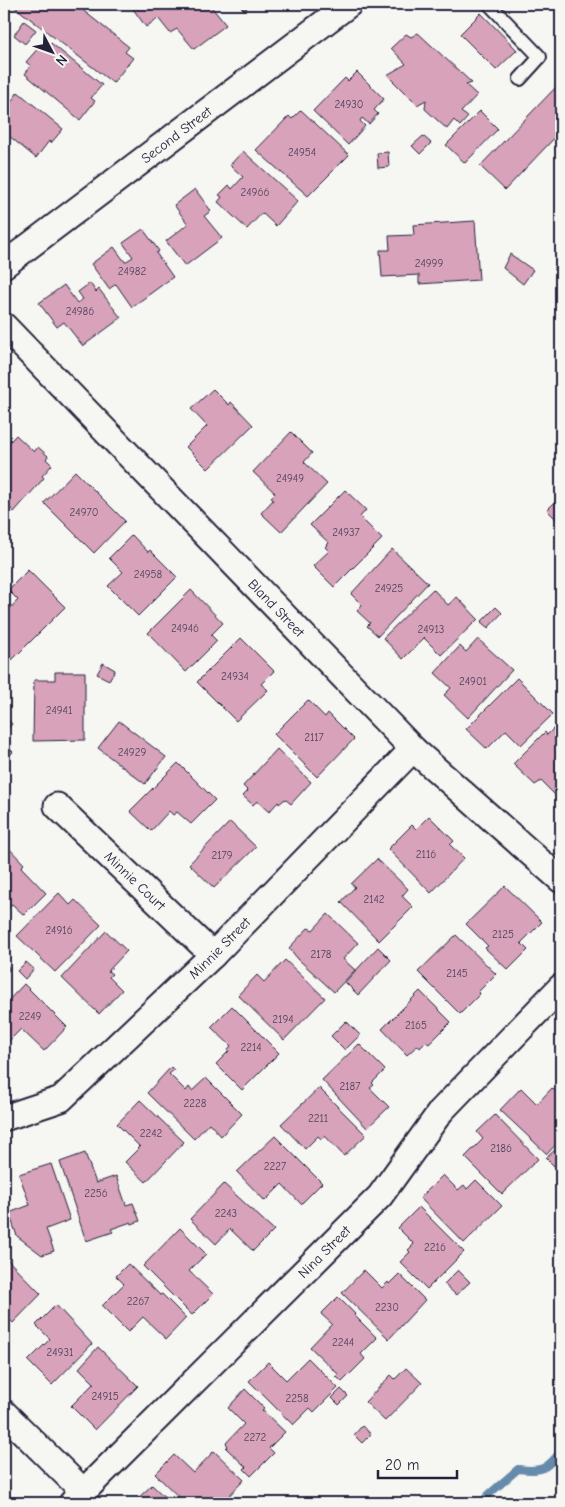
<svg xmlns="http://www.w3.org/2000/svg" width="565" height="1507" viewBox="0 0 565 1507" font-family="'Comic Neue',sans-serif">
<rect width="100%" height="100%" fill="#f6f6f2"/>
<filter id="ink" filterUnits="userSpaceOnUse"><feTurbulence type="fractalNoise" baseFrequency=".02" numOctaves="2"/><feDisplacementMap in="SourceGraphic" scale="10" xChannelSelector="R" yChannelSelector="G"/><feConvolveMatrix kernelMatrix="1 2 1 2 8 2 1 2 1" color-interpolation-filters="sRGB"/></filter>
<g filter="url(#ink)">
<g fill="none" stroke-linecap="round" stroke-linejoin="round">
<path stroke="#668aab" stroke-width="8" d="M482,1503L487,1496L518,1469C541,1472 546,1470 561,1451"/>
</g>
<path fill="#d7a2ba" stroke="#22223b" d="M11,4H57L59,6L64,4H75L129,47L125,52L133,58L113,83Z
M135,4H209L226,25L194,49L177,29L170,33L158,18L146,27L131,6Z
M239,4H252L244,10Z
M239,4H252L244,10Z
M481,13L517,50L496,70L460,34Z
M24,21L36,30L25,44L14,35Z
M418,33L472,83L466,85L477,95L461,112L468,117L460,126L454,120L447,129L425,109L426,100L417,105L387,75L406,64L391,48L406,34L411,37Z
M561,39V49L556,44Z
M51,43L102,85L91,98L95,101L80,120L25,74L31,66L26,62L41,45L46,49Z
M357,72L384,99L374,110L378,114L369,124L362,118L360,121L365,126L348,145L313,111L345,78L348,81Z
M558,85L561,89V131L505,190L480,166Z
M18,92L63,129L51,143L49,141L36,158L4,132V112Z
M301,110L349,155L308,196L256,150L289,116L292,119Z
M480,111L498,129L465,163L446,145Z
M423,136L431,143L420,154L412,146Z
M243,151L298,201L276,226L262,213L247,229L218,202L222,197L219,195L229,185L232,189L243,177L230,165Z
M388,152L389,167L378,168L377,153Z
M195,189L211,211L204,216L222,238L185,266L166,241L188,224L174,205Z
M475,221L479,280L419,284V275L382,277L380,250H390L389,236L414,235L413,225Z
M143,229L159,251L156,253L173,277L132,307L116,284L109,289L91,264L114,247L125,262L133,257L123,243Z
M510,254L533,270L523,284L503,268Z
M90,283L96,292L99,289L121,318L83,346L64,322L57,327L39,303L64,285L77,303L83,299L78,292Z
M213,389L229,405L231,402L253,425L208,469L186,447L207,426L191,409Z
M291,432L312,453L304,462L327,484L281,532L261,513L273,500L271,497L275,493L253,472Z
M16,435L34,452L38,447L48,456L46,459L52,465L42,476L44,478L14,512L4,502V448Z
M75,471L125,521L94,553L44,503Z
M345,490L366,510L360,517L382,539L334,587L313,566L329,551L325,547L329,543L310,525Z
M561,496V524L547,510Z
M132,535L148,552L150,550L177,577L138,616L108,586L123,572L109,558Z
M392,549L428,583L378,636L367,626L370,623L357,611L362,605L351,594Z
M28,570L65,607L12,660L4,652V615L18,600L8,590Z
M433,589L448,605L457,597L478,619L441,655L424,638L403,659L383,638Z
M191,590L223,623L211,635L217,641L186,672L148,633Z
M496,607L502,613L488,628L481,622Z
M241,638L274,671L261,684L268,690L236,721L197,682Z
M478,639L512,670L468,718L444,695L451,688L435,673L460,646L466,652Z
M103,663L115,670L109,680L97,674Z
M55,672H85V740L33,741L34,680H55Z
M517,678L553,714L521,745L506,730L487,749L466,729Z
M308,700L325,717L328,713L354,739L317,777L274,734Z
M4,715L12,724L4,733Z
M119,721L166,757L145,784L98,748Z
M558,724L561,727V791L556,796L541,781L535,785L513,764L545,732L547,735Z
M4,743L13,752L4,761Z
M277,749L311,782L291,804L285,799L279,804L278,802L269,812L257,801L253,805L243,796L248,791L243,786Z
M178,763L215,800L191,824L177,812L173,815L169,811L151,831L130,811Z
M429,816L454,841L450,845L464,858L431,893L388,849L412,825L416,829Z
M230,822L256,847L214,888L189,864Z
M4,843L24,864L21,867L46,893L24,915L12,904L4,913Z
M377,859L408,889L402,896L413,907L379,941L341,902L355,887L351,884Z
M505,886L542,922L521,943L528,950L508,970L485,948L488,946L466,924Z
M59,893L70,905L75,900L101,925L55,972L17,936Z
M328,914L358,943L343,959L355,970L334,992L298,959L289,948L308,928L313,930Z
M106,931L127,951L108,971L112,974L109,977L122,990L99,1014L62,978Z
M456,935L496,974L478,992L480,994L460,1014L418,972Z
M378,947L391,960L358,995L345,982Z
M285,960L325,998L284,1040L238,995L257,975L264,982Z
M4,961L10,969L4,974Z
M26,962L34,969L25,979L17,971Z
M24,984L67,1027L44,1051L21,1029L8,1042L4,1038V1005Z
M420,991L451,1022L429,1044L426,1042L420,1048L418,1045L407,1055L382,1029Z
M232,1006L279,1053L242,1090L216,1064L229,1051L228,1049L231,1046L211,1027Z
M346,1021L360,1035L345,1050L331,1036Z
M359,1044L385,1070L372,1083L374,1085L370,1088L389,1107L367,1128L322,1080Z
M171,1067L174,1070L169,1074L186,1091L189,1087L192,1091L206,1078L242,1114L221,1136L209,1123L194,1139L147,1093Z
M319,1088L366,1135L344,1156L325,1136L321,1139L318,1136L305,1149L281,1124Z
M521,1088L537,1104L552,1088L561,1097V1139L547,1154L500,1110Z
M140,1100L184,1142L146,1182L125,1162L140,1147L117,1124Z
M495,1115L538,1159L502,1194L465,1157L483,1139L477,1132Z
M275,1136L322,1183L301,1204L282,1184L265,1201L237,1172Z
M556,1149L561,1154V1167L558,1170L546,1158Z
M85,1153L96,1183L116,1176L126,1205L133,1203L140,1221L132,1224L131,1222L111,1229L113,1232L86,1241L60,1162Z
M51,1164L70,1220L46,1229L54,1251L42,1255L17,1236L9,1213L30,1205L19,1174Z
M443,1175L458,1190L464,1185L467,1189L476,1180L502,1206L464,1243L420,1198Z
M224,1184L274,1230L253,1251L230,1229L216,1244L190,1219Z
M419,1207L464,1252L427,1289L400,1262L410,1252L408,1250L414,1244L398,1228Z
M180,1228L206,1254L189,1271L213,1294L192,1315L143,1266Z
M4,1256L41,1294L13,1323L4,1314Z
M128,1264L160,1295L162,1294L186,1318L166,1339L143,1317L128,1332L102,1306L124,1284L116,1276Z
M364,1270L382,1288L388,1282L389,1284L399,1274L425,1300L389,1339L342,1293Z
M458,1270L470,1282L456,1295L444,1284Z
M338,1297L355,1314L354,1315L377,1338L361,1354L365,1359L342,1382L336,1376L338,1374L310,1347L332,1324L321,1314Z
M56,1305L92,1344L52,1385L28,1361L50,1339L36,1325Z
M98,1347L138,1386L95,1430L71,1406L94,1383L79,1368Z
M308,1358L338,1388L314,1412L310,1408L293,1425L249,1381L268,1362L286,1380Z
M406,1368L422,1383L385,1421L365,1402L391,1375L395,1379Z
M245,1389L264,1408L262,1410L285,1432L269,1448L274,1453L251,1476L244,1469L246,1467L226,1448L228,1446L226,1443L244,1424L228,1408Z
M341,1389L348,1396L339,1405L332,1398Z
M362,1426L371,1434L362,1443L354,1435Z
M214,1451L244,1480L222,1503H218L216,1501L214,1503H185L155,1474L174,1455L193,1473Z
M152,1485L171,1503H139L136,1500Z"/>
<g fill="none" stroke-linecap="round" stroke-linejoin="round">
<g stroke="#22223b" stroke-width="16">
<path id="lane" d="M489,4L540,57L520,79"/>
</g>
<g stroke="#22223b" stroke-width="29">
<g id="street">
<path id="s1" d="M4,265L349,4"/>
<path id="s2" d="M4,326L413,749L561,880"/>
<path id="s3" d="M57,806L213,955"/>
<path id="s4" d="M4,1118L61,1099L213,955L413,749"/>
<path d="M4,1413L83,1491"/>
<path id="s5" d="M72,1503L380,1196L441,1111L561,987"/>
</g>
</g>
<use href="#lane" stroke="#f6f6f2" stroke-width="12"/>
<use href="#street" stroke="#f6f6f2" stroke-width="25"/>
</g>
</g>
<g text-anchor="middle" stroke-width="4" stroke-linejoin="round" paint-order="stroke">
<g font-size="11" fill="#4f425b">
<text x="349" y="108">24930</text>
<text x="302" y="156">24954</text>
<text x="255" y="196">24966</text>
<text x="429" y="267">24999</text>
<text x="132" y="275">24982</text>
<text x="80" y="315">24986</text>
<text x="290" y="482">24949</text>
<text x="84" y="516">24970</text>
<text x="346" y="536">24937</text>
<text x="148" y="578">24958</text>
<text x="389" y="592">24925</text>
<text x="185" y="632">24946</text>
<text x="431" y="633">24913</text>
<text x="235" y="680">24934</text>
<text x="473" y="685">24901</text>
<text x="59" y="714">24941</text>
<text x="314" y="741">2117</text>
<text x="132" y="756">24929</text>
<text x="426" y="858">2116</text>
<text x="222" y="859">2179</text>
<text x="374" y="903">2142</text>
<text x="59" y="934">24916</text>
<text x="503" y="938">2125</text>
<text x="321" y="958">2178</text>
<text x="457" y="977">2145</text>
<text x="30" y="1020">2249</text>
<text x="283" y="1023">2194</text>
<text x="416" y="1029">2165</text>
<text x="251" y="1051">2214</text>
<text x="350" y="1090">2187</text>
<text x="195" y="1107">2228</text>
<text x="318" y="1122">2211</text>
<text x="151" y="1137">2242</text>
<text x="501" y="1152">2186</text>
<text x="275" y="1170">2227</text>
<text x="96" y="1197">2256</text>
<text x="226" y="1217">2243</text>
<text x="435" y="1251">2216</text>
<text x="138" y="1305">2267</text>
<text x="387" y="1311">2230</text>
<text x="343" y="1346">2244</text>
<text x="60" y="1356">24931</text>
<text x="105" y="1400">24915</text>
<text x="297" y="1402">2258</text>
<text x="255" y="1441">2272</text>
</g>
<g font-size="14" fill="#22223b" stroke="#f6f6f2">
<text dy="5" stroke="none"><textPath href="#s1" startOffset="216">Second Street</textPath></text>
<text dy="5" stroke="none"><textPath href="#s2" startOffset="392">Bland Street</textPath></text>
<text dy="5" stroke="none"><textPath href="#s3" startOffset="108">Minnie Court</textPath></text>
<text dy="5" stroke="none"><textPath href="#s4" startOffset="279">Minnie Street</textPath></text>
<text dy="5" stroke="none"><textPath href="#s5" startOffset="356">Nina Street</textPath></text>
</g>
</g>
<rect width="565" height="1507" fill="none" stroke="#f6f6f2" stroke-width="20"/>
<rect x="10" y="10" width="545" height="1487" fill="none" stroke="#22223b" stroke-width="2" filter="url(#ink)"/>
<g transform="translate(52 52) rotate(131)" stroke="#f6f6f2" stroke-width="4" paint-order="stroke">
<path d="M0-4L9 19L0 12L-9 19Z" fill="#22223b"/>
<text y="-8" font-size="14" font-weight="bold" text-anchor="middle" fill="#22223b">N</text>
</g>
<path d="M378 1470v8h79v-8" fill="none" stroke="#22223b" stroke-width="2.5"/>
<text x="385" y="1470" font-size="15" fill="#22223b" stroke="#f6f6f2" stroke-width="4" paint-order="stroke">20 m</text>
</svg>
